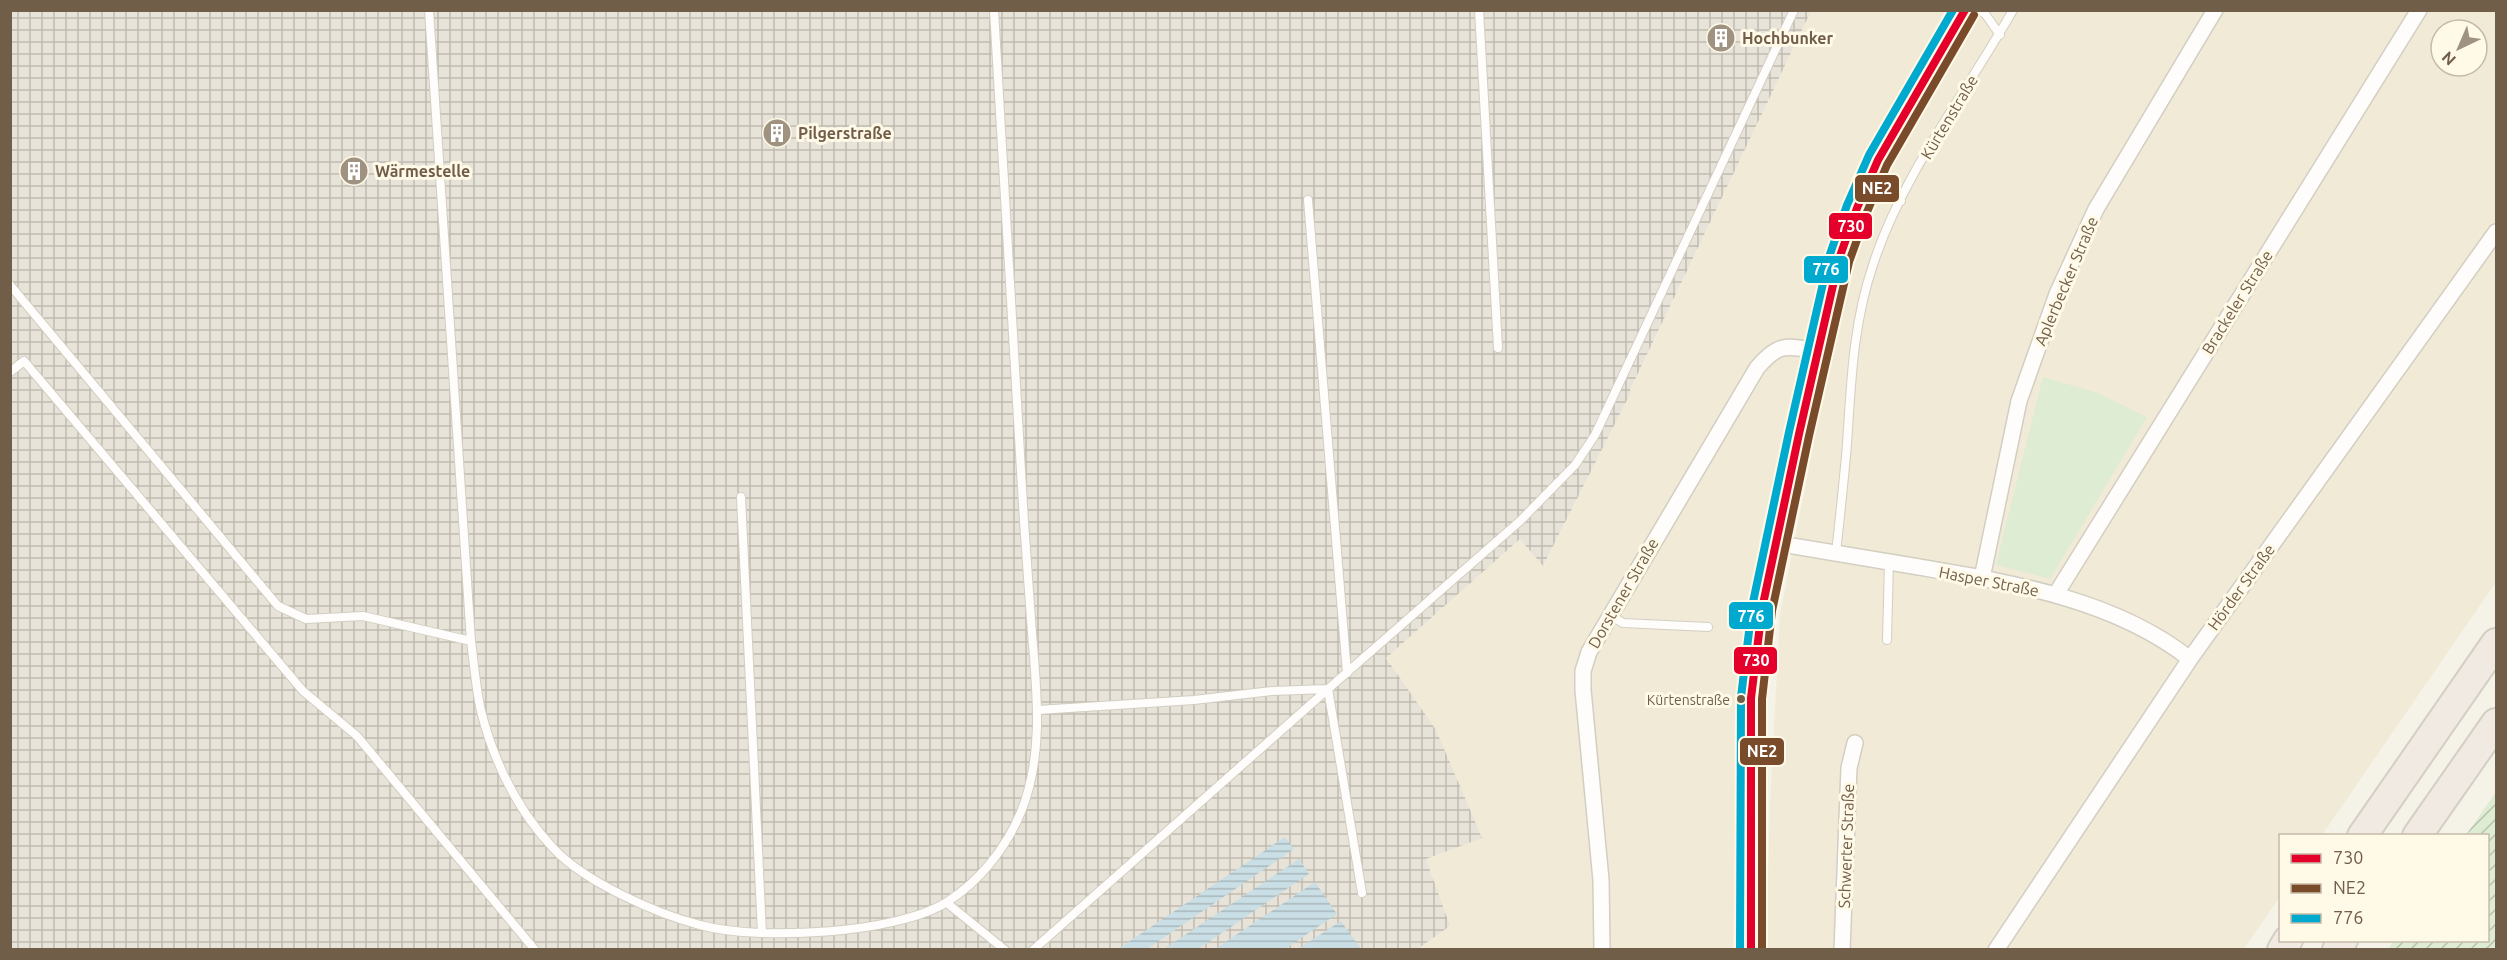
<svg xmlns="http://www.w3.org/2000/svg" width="2507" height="960" viewBox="0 0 2507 960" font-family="Ubuntu,sans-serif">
<defs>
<pattern id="industrial-grid" width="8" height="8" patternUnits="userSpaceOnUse" patternTransform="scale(1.5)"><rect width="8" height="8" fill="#e7e3d8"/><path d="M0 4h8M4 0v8" fill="none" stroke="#c0bbb1"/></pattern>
<pattern id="garden-furrows" width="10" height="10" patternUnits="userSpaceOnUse" patternTransform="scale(1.5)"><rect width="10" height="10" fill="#ddecd2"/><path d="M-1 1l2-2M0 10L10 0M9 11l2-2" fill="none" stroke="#b8c2ac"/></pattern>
<pattern id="water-rules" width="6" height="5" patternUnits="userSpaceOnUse" patternTransform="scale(1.5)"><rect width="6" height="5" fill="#c9dee5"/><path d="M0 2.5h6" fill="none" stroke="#a8b7bc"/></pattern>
</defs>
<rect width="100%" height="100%" fill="#f5f2e7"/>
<path fill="#f1ead7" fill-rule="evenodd" d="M1811,11H1946L1866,154L1817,294L1760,539L1739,670L1733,949H1416L1450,926L1426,859L1481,838L1386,658L1520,539L1544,565L1631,392L1630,391Z
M1981,11H2496V582L2322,835L2280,836V896L2244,949L1766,950L1770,805L1780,615L1830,360L1854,266L1886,171ZM2441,30H2477V66H2441Z"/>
<path fill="url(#industrial-grid)" d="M10,11H1811L1630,390L1631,392L1543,566L1520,539L1386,658L1436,730L1482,838L1426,859L1450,926L1416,950L11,949Z"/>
<path fill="#ddecd2" d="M2043,377L2098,393L2147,417L2050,579L1996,565Z"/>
<path fill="url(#garden-furrows)" d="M2496,792V949H2388L2394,941L2488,940V836L2466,835Z"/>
<path fill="url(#water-rules)" d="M1285,837L1294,849L1147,949H1118Z
M1299,859L1309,874L1198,949H1164Z
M1315,882L1337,914L1285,949H1215Z
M1341,921L1361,949H1298Z"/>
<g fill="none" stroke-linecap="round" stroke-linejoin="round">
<g stroke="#d3cec2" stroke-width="10">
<path id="lane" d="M429,10L471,641
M1479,10L1498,348
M1980,10L1986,15L2000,35
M1868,191L1884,193L1901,201
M1308,200L1347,673
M10,285L278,606L306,619L363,616L471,641C474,664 476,689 481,711C494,762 518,811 554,849C585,882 657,914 700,925C758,941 896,934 947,902C980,881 1006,848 1021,812C1044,755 1037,693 1032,633C1029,596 1027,559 1024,522C1014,352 1004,181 994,10
M10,372L24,361L303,691L357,736L535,950
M741,497L762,933
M1836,553C1840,516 1844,480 1847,444C1851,384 1853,323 1873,265C1901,177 1967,91 2013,10
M1610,615L1623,623L1708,627
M1887,640L1889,561
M1038,710L1194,700L1272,691L1328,689L1520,521L1575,465L1595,435L1794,10
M947,903L1005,950
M1033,950L1328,689L1362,893"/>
</g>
<g stroke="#d3cec2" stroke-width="18">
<path id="street" d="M1775,543C1823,551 1871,559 1919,567C2012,583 2114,599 2190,659
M1982,578L2019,401L2057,294L2096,209L2215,10
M2056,594L2419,10
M1602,950L1601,880L1583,690V671L1589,652L1757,368C1779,342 1786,346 1818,351
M1842,950L1849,768L1855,743
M1996,950L2190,659L2496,232"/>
</g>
<g stroke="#d6cfc3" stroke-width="26">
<path id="secondary" d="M1751,950V698L1762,609L1799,434L1839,259L1857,208L1878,160L1965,10"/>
</g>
<g stroke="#d4cec4" stroke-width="32">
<path id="highway" d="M2362,836L2496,643
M2417,836L2496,723
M2282,950L2288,940
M2337,950L2343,940"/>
</g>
<use href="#lane" stroke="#fefdfb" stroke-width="8"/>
<use href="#street" stroke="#fefdfb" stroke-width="15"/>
<use href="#secondary" stroke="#fefdfb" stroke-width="22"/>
<use href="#highway" stroke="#f0eae3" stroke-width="28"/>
<g stroke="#fff9e7" stroke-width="12">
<path id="bus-1" d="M1751,950V698L1762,609L1799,434L1839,259L1857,208L1878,160L1965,10"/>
</g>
<g stroke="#fff9e7" stroke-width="12">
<path id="bus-2" d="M1762,950V699L1772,611L1809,436L1849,262L1867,212L1887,165L1974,15"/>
</g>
<g stroke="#fff9e7" stroke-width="12">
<path id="bus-3" d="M1740,950L1741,697L1752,607L1789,432L1829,257L1847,205L1869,155L1953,10"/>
</g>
<use href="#bus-1" stroke="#e4002b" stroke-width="8"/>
<use href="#bus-2" stroke="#7a4b2a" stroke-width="8"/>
<use href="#bus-3" stroke="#00a9ce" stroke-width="8"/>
</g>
<defs>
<g id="building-disc" transform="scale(1.5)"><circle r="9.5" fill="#9f9280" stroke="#fff9e7"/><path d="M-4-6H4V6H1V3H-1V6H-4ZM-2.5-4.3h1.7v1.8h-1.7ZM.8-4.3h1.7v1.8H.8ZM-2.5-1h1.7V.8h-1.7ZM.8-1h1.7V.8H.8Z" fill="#fff"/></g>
</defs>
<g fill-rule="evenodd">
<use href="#building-disc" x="1721" y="38"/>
<use href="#building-disc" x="777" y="133"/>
<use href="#building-disc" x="354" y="171"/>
</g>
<circle fill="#715e49" stroke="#fff9e7" stroke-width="2" cx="1741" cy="699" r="5"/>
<g text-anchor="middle" stroke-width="6" stroke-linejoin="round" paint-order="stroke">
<g font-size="14" fill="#715e49" stroke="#fff9e7" text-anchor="end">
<text x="1730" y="705">Kürtenstraße</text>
</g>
<g font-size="16" font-weight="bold" fill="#715e49" stroke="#fff9e7" text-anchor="start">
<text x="1742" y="44">Hochbunker</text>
<text x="798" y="139">Pilgerstraße</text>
<text x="375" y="177">Wärmestelle</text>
</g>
<g font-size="16" fill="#715e49" stroke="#fff9e7">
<text transform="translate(1949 117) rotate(-59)" y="6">Kürtenstraße</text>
<text transform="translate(2066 281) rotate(-67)" y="6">Aplerbecker Straße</text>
<text transform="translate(2237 302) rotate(-58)" y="6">Brackeler Straße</text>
<text transform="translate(1989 581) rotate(11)" y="6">Hasper Straße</text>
<text transform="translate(2241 587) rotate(-54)" y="6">Hörder Straße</text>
<text transform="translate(1623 593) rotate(-60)" y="6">Dorstener Straße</text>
<text transform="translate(1846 846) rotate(-88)" y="6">Schwerter Straße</text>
</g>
</g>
<g stroke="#fff9e7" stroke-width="2">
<rect x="1854" y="174" width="46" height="29" rx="6" fill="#7a4b2a"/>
<rect x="1828" y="212" width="45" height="28" rx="6" fill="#e4002b"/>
<rect x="1803" y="255" width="46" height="29" rx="6" fill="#00a9ce"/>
<rect x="1728" y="601" width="46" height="29" rx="6" fill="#00a9ce"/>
<rect x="1733" y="646" width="45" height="29" rx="6" fill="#e4002b"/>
<rect x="1739" y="737" width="46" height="29" rx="6" fill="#7a4b2a"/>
</g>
<g font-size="16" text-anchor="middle" font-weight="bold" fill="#fff">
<text x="1877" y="194">NE2</text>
<text x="1851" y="232">730</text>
<text x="1826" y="275">776</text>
<text x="1751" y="622">776</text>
<text x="1756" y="666">730</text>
<text x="1762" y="757">NE2</text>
</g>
<rect width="2507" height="960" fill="none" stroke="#715e49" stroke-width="24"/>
<rect x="2279" y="834" width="210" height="108" fill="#fff9e7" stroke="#c6bba8" stroke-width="1.5"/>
<rect x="2291" y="854" width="30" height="9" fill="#e4002b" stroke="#c6bba8" stroke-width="1.5"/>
<text x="2333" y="864" font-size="18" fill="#715e49">730</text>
<rect x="2291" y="884" width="30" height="9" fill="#7a4b2a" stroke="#c6bba8" stroke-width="1.5"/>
<text x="2333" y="894" font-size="18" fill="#715e49">NE2</text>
<rect x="2291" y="914" width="30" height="9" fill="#00a9ce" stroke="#c6bba8" stroke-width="1.5"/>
<text x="2333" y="924" font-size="18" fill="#715e49">776</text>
<g transform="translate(2459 48) rotate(224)"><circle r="28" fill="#fff9e7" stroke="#c6bba8" stroke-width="1.5"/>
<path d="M0-4.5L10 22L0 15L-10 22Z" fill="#9f9280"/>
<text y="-9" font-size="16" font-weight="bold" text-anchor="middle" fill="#715e49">N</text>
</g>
</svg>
